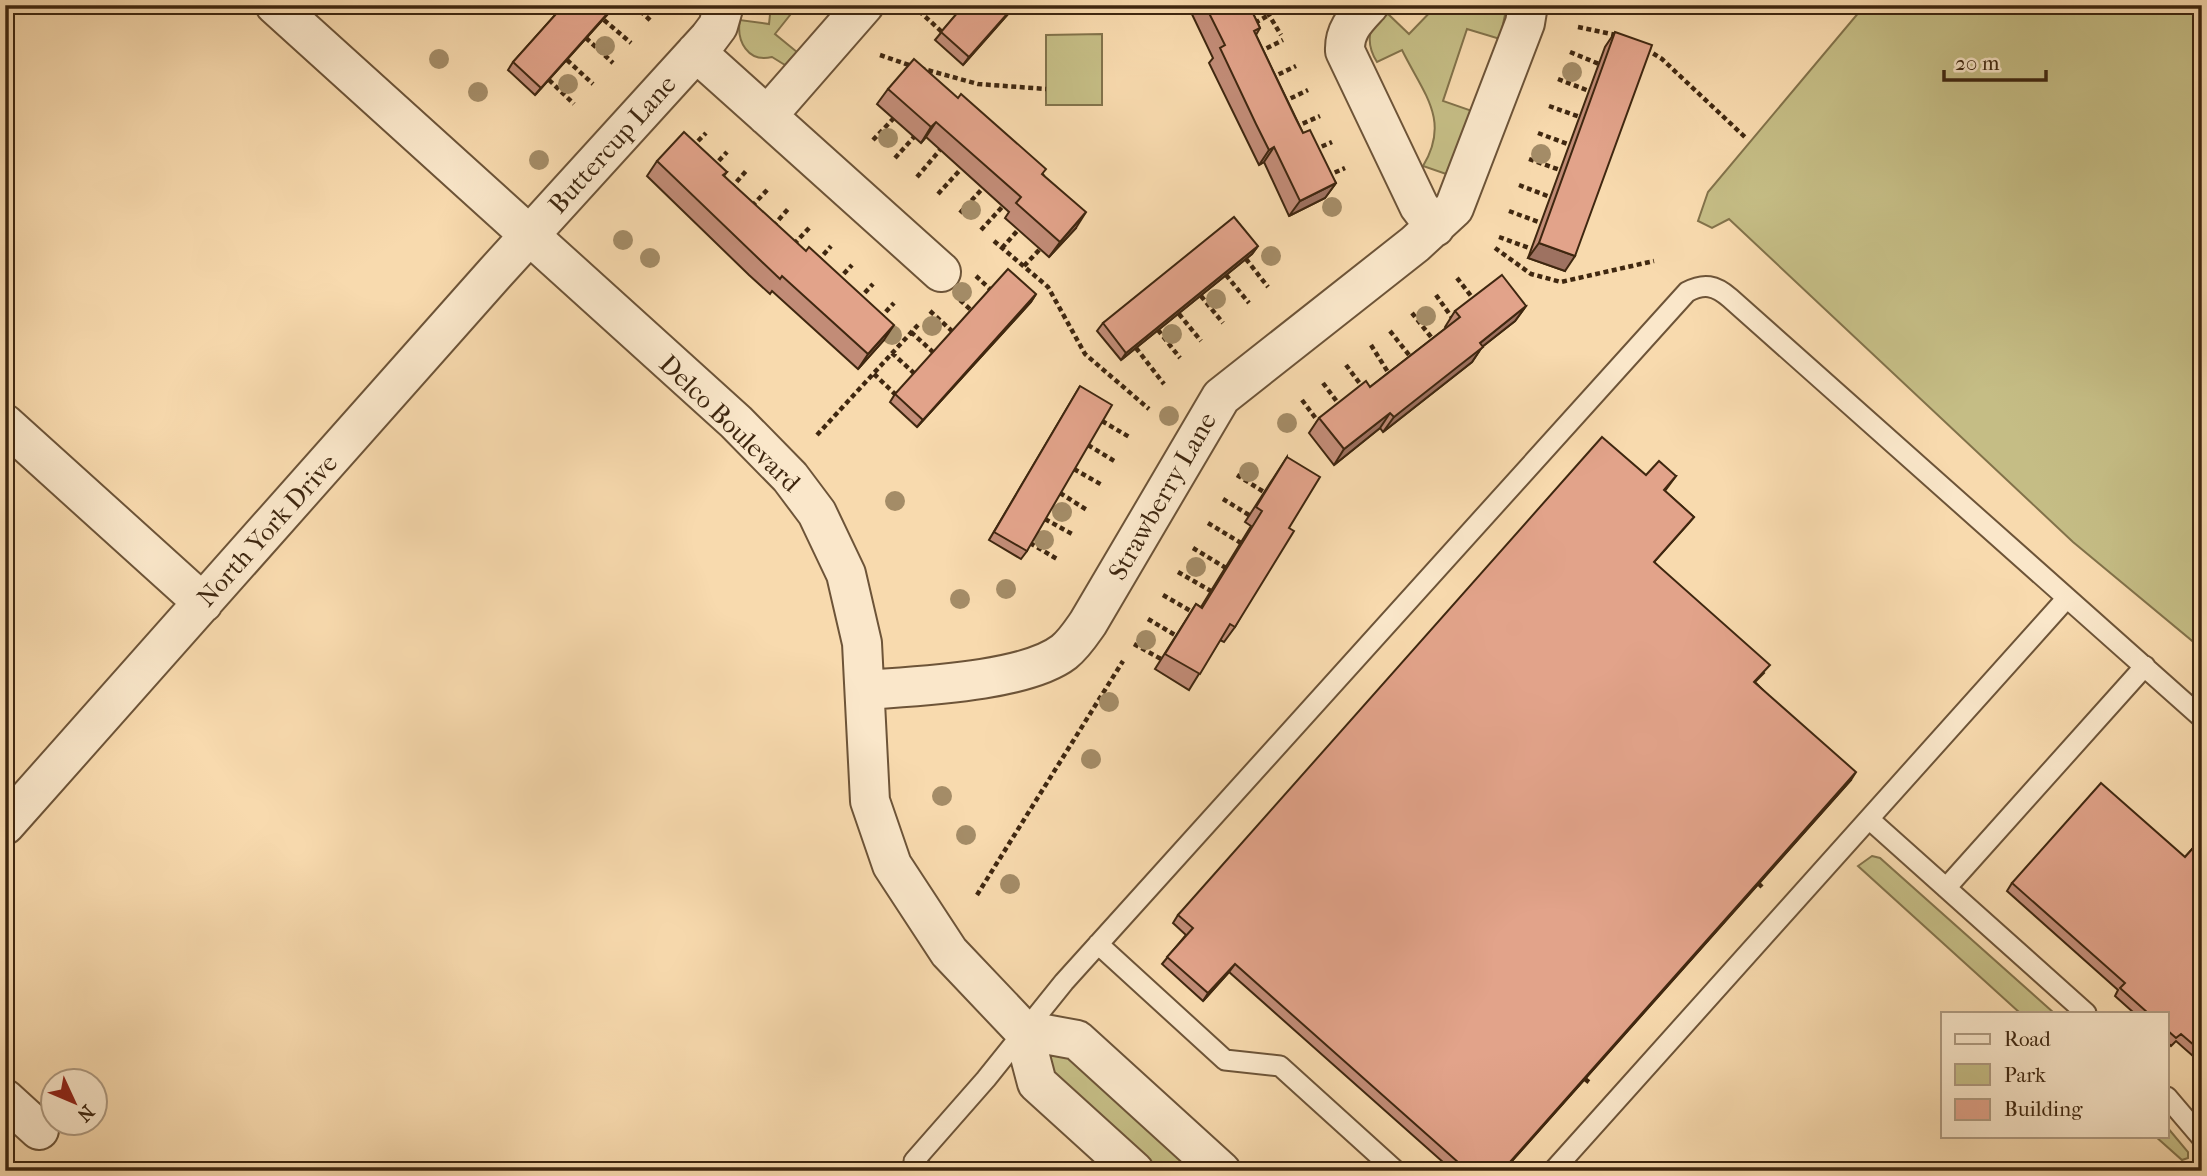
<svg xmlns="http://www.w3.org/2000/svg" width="2207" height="1176" viewBox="0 0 2207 1176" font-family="'IM FELL French Canon',serif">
<rect width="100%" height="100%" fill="#f8daae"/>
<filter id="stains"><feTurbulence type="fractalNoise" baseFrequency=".00286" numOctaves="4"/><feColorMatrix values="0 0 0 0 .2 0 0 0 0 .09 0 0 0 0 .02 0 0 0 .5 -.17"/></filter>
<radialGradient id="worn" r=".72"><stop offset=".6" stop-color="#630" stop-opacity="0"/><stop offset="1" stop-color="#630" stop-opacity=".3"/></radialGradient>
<path fill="#c5bd85" stroke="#82724a" stroke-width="2" d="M771,5H798L775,34L797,52L785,65L772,57C748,63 736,41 740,20L769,24Z
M1437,5H1507L1500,39L1467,29L1443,101L1475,112L1449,175L1423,166C1451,120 1423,93 1402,50L1377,62C1366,45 1366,21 1388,14L1409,34Z
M1865,5H2202V649L2073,542L1729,219L1712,228L1698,221L1708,192Z
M1102,34V105H1046V35Z
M1872,856L1880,858L2054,1013H2020L1858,866Z
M1052,1040L1196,1171H1161L1036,1057Z
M2167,1127L2188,1152V1158L2182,1160L2155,1136H2167Z"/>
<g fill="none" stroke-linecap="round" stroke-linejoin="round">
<g stroke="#6d5438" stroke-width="23">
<path id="lane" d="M1869,819L2086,1013
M1946,888L2145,666
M1098,944L1225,1060L1280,1066L1396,1171
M2167,1097L2202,1138
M924,1171L914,1161L986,1079L1064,982L1687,292C1704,283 1715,285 1730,298L2202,718
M1553,1171L2066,599"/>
</g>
<g stroke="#6d5438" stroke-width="42">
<path id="street" d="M275,5L736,422L790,477L817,513L846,574L862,643L870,801L892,865L949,952L1023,1030L1037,1083L1134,1171
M1369,5C1356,19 1344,30 1345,51L1419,206L1435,227
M696,52L941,272
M767,116L864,5
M5,424L203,603
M866,690C916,686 1025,682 1064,652C1074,644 1081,633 1088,623L1221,397L1415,244L1454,208L1525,23L1528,5
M5,825L495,273L709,38L718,26L724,5
M1023,1030L1077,1040L1221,1171
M5,1099L39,1130"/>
</g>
<path stroke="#3f2710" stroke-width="4.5" stroke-dasharray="5 3.5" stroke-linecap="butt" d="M634,5L651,21
M954,5L960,11
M1263,5L1281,35
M1277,5H1291
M919,11L942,32
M604,20L631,43
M1255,23L1269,15
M1578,27L1616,35
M586,38L613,63
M1646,49L1662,59L1747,139
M1259,52L1283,40
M1570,52L1599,64
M880,55L912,66
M567,60L593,84
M920,68L978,84L1046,89
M1271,78L1296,66
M1558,79L1589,91
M549,80L574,104
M1283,102L1308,90
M1549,106L1580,117
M1295,127L1320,116
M1538,133L1570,145
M873,140L893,119
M692,147L706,133
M1314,150L1332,142
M895,158L914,137
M1529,159L1560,170
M713,167L727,152
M1327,176L1345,168
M917,177L940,150
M1519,185L1550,197
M731,188L747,170
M938,194L961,169
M752,206L768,189
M1509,211L1541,223
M960,213L983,188
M773,226L789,208
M981,230L1003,206
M1499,237L1532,249
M994,241L1048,287L1085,354L1149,409
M794,244L810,227
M1002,248L1018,230
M1495,248L1531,274L1561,282L1654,261
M1246,259L1268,287
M818,261L831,246
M1024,266L1040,249
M1226,275L1249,303
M976,276L991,290
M1457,278L1475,301
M838,280L852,265
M1436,295L1453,319
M1201,296L1223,323
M859,299L873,284
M960,300L972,311
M930,311L953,332
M1412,313L1435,342
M1179,314L1201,341
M880,318L894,303
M1158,330L1180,358
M1390,331L1413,360
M911,332L934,353
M1371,345L1391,377
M1136,348L1164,384
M892,353L915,374
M1346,365L1364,389
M874,374L896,395
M1323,383L1341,407
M1302,400L1320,424
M1102,421L1131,438
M817,435L918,325
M1088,445L1116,462
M1074,469L1102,485
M1237,475L1264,492
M1060,493L1087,510
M1223,499L1249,515
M1045,519L1072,534
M1208,523L1241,543
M1030,543L1057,559
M1193,548L1226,568
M1178,572L1211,591
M1163,595L1196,614
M1148,619L1175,635
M1134,644L1161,659
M1759,884L1762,887
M977,895L1123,661
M1585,1079L1590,1083"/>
<use href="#lane" stroke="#fae7ca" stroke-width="19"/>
<use href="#street" stroke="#fae7ca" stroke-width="38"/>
</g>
<g fill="#a48c67">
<circle cx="605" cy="46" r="10"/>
<circle cx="439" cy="59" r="10"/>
<circle cx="1572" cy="72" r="10"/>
<circle cx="568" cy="84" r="10"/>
<circle cx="478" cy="92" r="10"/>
<circle cx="888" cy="138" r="10"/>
<circle cx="1541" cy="154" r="10"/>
<circle cx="539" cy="160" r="10"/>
<circle cx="1332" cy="207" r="10"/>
<circle cx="971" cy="210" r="10"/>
<circle cx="623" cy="240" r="10"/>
<circle cx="1271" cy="256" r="10"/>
<circle cx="650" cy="258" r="10"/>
<circle cx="962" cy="292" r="10"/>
<circle cx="1216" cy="299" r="10"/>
<circle cx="1426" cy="316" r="10"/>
<circle cx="932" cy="326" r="10"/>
<circle cx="1172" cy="334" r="10"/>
<circle cx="892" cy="335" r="10"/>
<circle cx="1169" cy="416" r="10"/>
<circle cx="1287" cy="423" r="10"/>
<circle cx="1249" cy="472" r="10"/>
<circle cx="895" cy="501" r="10"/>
<circle cx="1062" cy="512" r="10"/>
<circle cx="1044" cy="540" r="10"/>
<circle cx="1196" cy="567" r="10"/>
<circle cx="1006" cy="589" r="10"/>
<circle cx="960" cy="599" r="10"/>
<circle cx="1146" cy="640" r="10"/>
<circle cx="1109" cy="702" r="10"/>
<circle cx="1091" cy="759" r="10"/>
<circle cx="942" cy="796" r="10"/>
<circle cx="966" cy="835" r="10"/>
<circle cx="1010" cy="884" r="10"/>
</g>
<path fill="#c28c77" stroke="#3f2710" stroke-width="2" d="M564,5H616L535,95L508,70L513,62Z
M964,5H1016L963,65L935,40Z
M1191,5H1249L1260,28L1256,35L1303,133L1336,183L1325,198L1289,216L1264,162L1259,165L1209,63L1213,58L1189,8Z
M1615,32L1565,271L1528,258L1605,47Z
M888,89L1043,174L1076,228L1049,257L1005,218L1009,212L926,137L921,143L877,104Z
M657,161L727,172L724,176L884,340L858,369L772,291L770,294L749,275L647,176Z
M1258,246L1252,254L1121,360L1097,331L1103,323Z
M1036,294L1031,302L917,427L890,402L895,394Z
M1526,306L1515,321L1482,347L1472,362L1383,432L1380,428L1334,465L1309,433L1319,418L1370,387L1446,328L1445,327L1455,311Z
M1080,386L1027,551L1021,559L989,540Z
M1287,457L1289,528L1235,627L1224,642L1220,640L1189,690L1155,669L1196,604L1201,607L1251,526L1245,522Z
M1646,475L1676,476L1665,491L1694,517L1688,524L1654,562L1764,673L1755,682L1851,780L1503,1171H1453L1229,972L1203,1001L1162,964L1186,935L1173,923L1178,915Z
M2202,838V1064L2176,1041L2171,1046L2167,1042V1013H2134L2115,996L2118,990L2007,891L2012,883L2185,857Z"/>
<path fill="#9e7261" stroke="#3f2710" stroke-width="2" d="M615,5H616L535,95L541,88Z
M1015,5H1016L963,65L969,57Z
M936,122L926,137L921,143L931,127Z
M1274,147L1264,162L1259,165L1269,150Z
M1336,183L1325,198L1289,216L1300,201Z
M1086,212L1076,228L1049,257L1060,242Z
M1539,243L1575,256L1565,271L1528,258Z
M1258,246L1252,254L1121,360L1126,353Z
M1036,294L1031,302L917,427L923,420Z
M1526,306L1515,321L1482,347L1472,362L1383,432L1394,417L1480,343Z
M894,325L884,340L858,369L868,354Z
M1390,413L1380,428L1334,465L1344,449Z
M1856,772L1851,780L1503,1171H1502Z
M1235,964L1229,972L1203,1001L1208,993Z"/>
<path fill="#e2a38a" stroke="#3f2710" stroke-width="2" d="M564,5H615L541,88L513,62Z
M964,5H1015L969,57L941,32Z
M1205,5H1249L1260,28L1254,31L1295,117L1303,133L1310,130L1336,183L1300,201L1274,147L1269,150L1256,124L1220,48L1225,45Z
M1615,32L1652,45L1575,256L1539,243Z
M914,59L958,98L961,94L1046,169L1042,174L1086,212L1060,242L1016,203L1021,197L936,122L931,127L888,89Z
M684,132L727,172L723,175L806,251L809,247L894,325L868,354L782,276L780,279L760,260L657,161Z
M1234,217L1258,246L1126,353L1103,323Z
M1008,269L1036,294L923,420L895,394Z
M1502,275L1526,306L1480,343L1483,347L1460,365L1394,417L1390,413L1344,449L1319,418L1366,381L1370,387L1460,317L1455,311Z
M1080,386L1112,405L1027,551L994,532Z
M1602,437L1646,475L1659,461L1676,476L1664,490L1694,517L1654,562L1770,665L1754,682L1856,772L1502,1171H1468L1235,964L1208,993L1167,957L1193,928L1178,915Z
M1287,457L1320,477L1289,528L1294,531L1235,627L1230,624L1200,674L1165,654L1196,604L1202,608L1236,553L1262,511L1256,507Z
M2101,783L2185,857L2202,838V1052L2181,1034L2176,1038L2167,1030V1013H2148L2120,988L2125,983L2012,883Z"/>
<g text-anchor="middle" stroke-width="5" stroke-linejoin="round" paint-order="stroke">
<g font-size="26" fill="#3f2710" stroke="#fae7ca">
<text transform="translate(612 144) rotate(-48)" y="9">Buttercup Lane</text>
<text transform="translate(730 423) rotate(44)" y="9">Delco Boulevard</text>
<text transform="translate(1162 496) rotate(-60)" y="9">Strawberry Lane</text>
<text transform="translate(267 530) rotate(-48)" y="9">North York Drive</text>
</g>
</g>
<rect width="2207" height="1176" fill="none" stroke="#f8daae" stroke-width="28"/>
<rect x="7" y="7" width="2193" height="1162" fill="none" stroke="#3f2710" stroke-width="3.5"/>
<rect x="14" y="14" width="2179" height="1148" fill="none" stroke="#3f2710" stroke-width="2"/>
<rect x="1941" y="1012" width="228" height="126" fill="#fae7ca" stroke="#af9a80" stroke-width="2"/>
<rect x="1955" y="1034" width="35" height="10" fill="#fae7ca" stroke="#af9a80" stroke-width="2"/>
<text x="2004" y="1046" font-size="21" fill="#3f2710">Road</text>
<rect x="1955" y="1064" width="35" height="21" fill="#c5bd85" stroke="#af9a80" stroke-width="2"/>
<text x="2004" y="1082" font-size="21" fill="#3f2710">Park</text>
<rect x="1955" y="1099" width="35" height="21" fill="#e2a38a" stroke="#af9a80" stroke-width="2"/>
<text x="2004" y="1116" font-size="21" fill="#3f2710">Building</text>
<g transform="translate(74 1102) rotate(134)"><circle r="33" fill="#fae7ca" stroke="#af9a80" stroke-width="2"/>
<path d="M0-5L12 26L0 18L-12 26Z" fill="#8f2418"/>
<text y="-10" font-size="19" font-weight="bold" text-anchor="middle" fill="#3f2710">N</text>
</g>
<path d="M1944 70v10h102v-10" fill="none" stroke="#3f2710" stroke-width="3.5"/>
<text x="1955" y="70" font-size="21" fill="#3f2710" stroke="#fae7ca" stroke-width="5" paint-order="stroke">20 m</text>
<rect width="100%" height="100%" filter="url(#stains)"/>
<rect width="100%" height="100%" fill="url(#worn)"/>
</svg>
